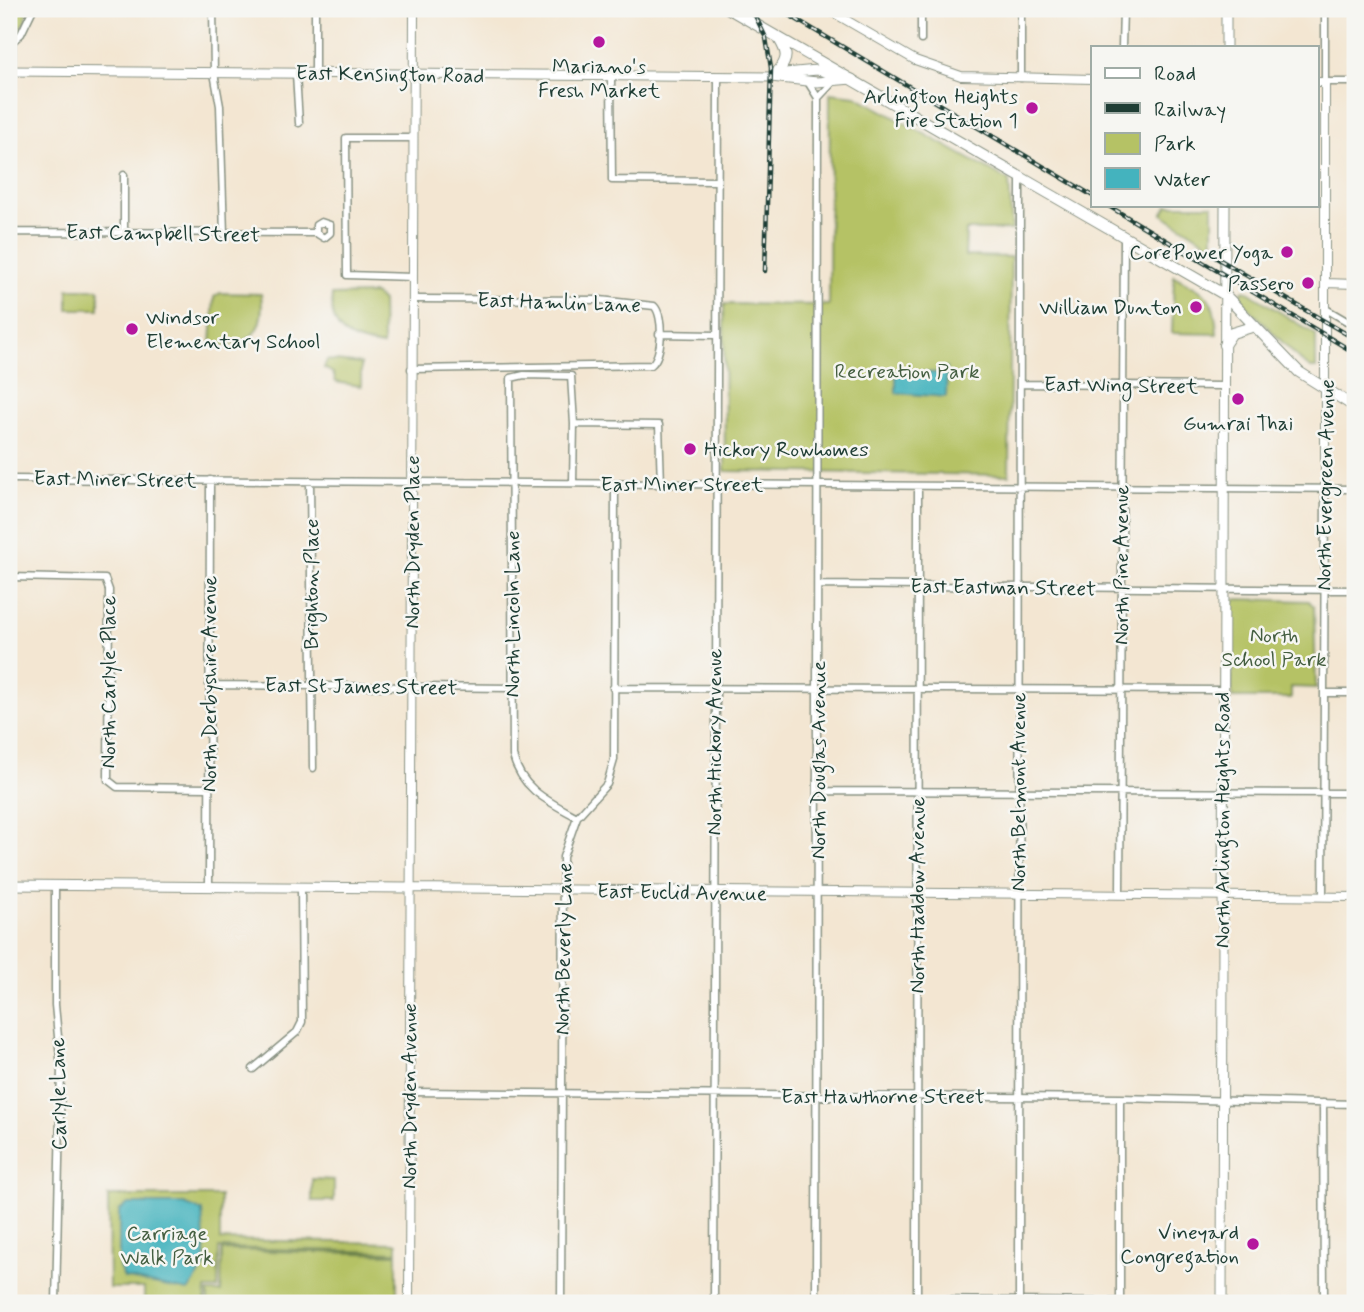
<svg xmlns="http://www.w3.org/2000/svg" width="1364" height="1312" viewBox="0 0 1364 1312" font-family="Mynerve,sans-serif">
<rect width="100%" height="100%" fill="#f6f6f2"/>
<filter id="ink" filterUnits="userSpaceOnUse"><feTurbulence type="fractalNoise" baseFrequency=".0143" numOctaves="2"/><feDisplacementMap in="SourceGraphic" scale="14" xChannelSelector="R" yChannelSelector="G"/><feConvolveMatrix kernelMatrix="1 2 1 2 8 2 1 2 1" color-interpolation-filters="sRGB"/></filter>
<filter id="wash" filterUnits="userSpaceOnUse"><feTurbulence type="fractalNoise" baseFrequency=".00686" numOctaves="4" result="noise"/><feDisplacementMap in="SourceGraphic" scale="28" xChannelSelector="R" yChannelSelector="G"/><feGaussianBlur stdDeviation="1.57" result="paint"/><feColorMatrix in="noise" values="0 0 0 0 0 0 0 0 0 0 0 0 0 0 0 0 0 1.4 0 .05"/><feComposite in="paint" operator="in"/></filter>
<g filter="url(#wash)">
<rect width="100%" height="100%" fill="#f3e6d2"/>
<path fill="#b5c265" stroke="#6a804c" stroke-width="2" d="M9,9H26V21L15,33L9,34Z
M830,93L856,96L1009,181L1012,230H966L965,256L1011,257L1009,475L725,471L724,304L829,305Z
M1168,205H1213V246L1162,214Z
M1174,276C1207,294 1215,294 1217,334L1172,333Z
M68,289H99V309H68Z
M1245,290L1316,335V368H1311L1301,361L1241,300L1242,291Z
M220,293L261,294C266,333 249,348 211,345L214,297Z
M374,294L382,301L383,346C349,341 329,333 332,295Z
M327,360L361,364V386L336,382L333,373L324,368Z
M1237,599L1309,601L1314,607L1316,688L1291,687V698H1232V603Z
M312,1179L334,1180V1201H312Z
M108,1196H220V1240L397,1243V1252L219,1248L218,1289H206L205,1303H144V1288H109Z
M222,1250L397,1254V1303H208V1292H221Z"/>
<path fill="#44b3be" stroke="#327879" stroke-width="2" d="M942,368H947L946,397L896,393V372L942,373Z
M128,1204H184L202,1211L206,1265L188,1291L124,1278L119,1267V1211Z"/>
</g>
<g filter="url(#ink)">
<g fill="none" stroke-linecap="round" stroke-linejoin="round">
<g stroke="#899283" stroke-width="9">
<path id="minor" d="M213,9L214,73L220,106L224,234
M315,9V74
M1325,9V82H1355
M921,40V9
M1122,47L1123,9
M296,74L299,123
M611,77L612,180L715,181
M1021,78V9
M808,82L818,98L834,81
M124,175V232
M10,232L316,233L324,238L330,233V225L321,222L316,225V233
M413,277L347,275L346,138H413
M1326,309L1355,326
M9,333L12,42L21,34L33,9
M659,334L715,335
M411,369L651,365C663,356 664,315 654,306L600,300L413,299
M1020,384L1223,386
M9,479L1355,489
M310,481L313,768
M573,483L574,423
M9,577L105,579L109,590L108,780L117,787L208,788
M818,585L1355,590
M209,685L512,688
M613,688L1222,690
M1324,693H1355
M819,791L1355,793
M577,817C548,801 522,790 513,756L511,378L524,375L571,376L574,424L659,425L661,484
M55,886V1005L61,1068L56,1303
M209,887L210,480
M1120,894L1124,237
M1323,896L1325,489
M253,1069L297,1032L302,1022L301,888
M409,1092L1120,1098L1355,1104
M1323,1103L1324,1296
M816,1299L1120,1302
M561,1303L563,857L577,817L607,784L614,760L615,484
M714,1303L718,77
M816,1303L818,98
M917,1303L918,486
M1019,1303L1020,176
M1120,1303V1098"/>
</g>
<g stroke="#899283" stroke-width="10">
<path id="tertiary" d="M827,9L915,60L961,76L1093,79
M1317,82H1325V489
M1326,283L1355,284
M409,888L1355,897
M409,1303L414,9"/>
</g>
<g stroke="#899283" stroke-width="11">
<path id="secondary" d="M1226,47V9
M9,71L771,77L817,82L852,79
M775,74L817,70L844,77
M9,885L409,888
M1222,1303L1225,205"/>
</g>
<g stroke="#899283" stroke-width="12">
<path id="primary" d="M729,9L1225,295L1299,372L1355,407
M778,71C789,59 787,52 779,39
M1224,345L1232,333L1255,326"/>
</g>
<use href="#minor" stroke="#fff" stroke-width="6"/>
<use href="#tertiary" stroke="#fff" stroke-width="8"/>
<use href="#secondary" stroke="#fff" stroke-width="9"/>
<use href="#primary" stroke="#fff" stroke-width="10"/>
<g stroke="#1f3d34" stroke-width="4.5">
<path id="rail" d="M752,9L766,38L771,68L765,271
M779,9L1093,196
M1107,205L1355,353
M1203,250L1355,339"/>
</g>
<use href="#rail" stroke="#f6f6f2" stroke-width="2" stroke-dasharray="5" stroke-linecap="butt"/>
</g>
</g>
<g fill="#b5179e" stroke="#f6f6f2" stroke-width="2.5">
<circle cx="599" cy="42" r="7"/>
<circle cx="1032" cy="108" r="7"/>
<circle cx="1287" cy="252" r="7"/>
<circle cx="1308" cy="283" r="7"/>
<circle cx="1196" cy="307" r="7"/>
<circle cx="132" cy="329" r="7"/>
<circle cx="1238" cy="399" r="7"/>
<circle cx="690" cy="449" r="7"/>
<circle cx="1253" cy="1244" r="7"/>
</g>
<g text-anchor="middle" stroke-width="5" stroke-linejoin="round" paint-order="stroke">
<g font-size="21" fill="#1f3d34" stroke="#f6f6f2" text-anchor="end">
<text x="599" y="73" text-anchor="middle">Mariano's<tspan x="599" dy="24">Fresh Market</tspan></text>
<text x="1018" y="103">Arlington Heights<tspan x="1018" dy="24">Fire Station 1</tspan></text>
<text x="1273" y="259">CorePower Yoga</text>
<text x="1294" y="290">Passero</text>
<text x="1182" y="314">William Dunton</text>
<text x="146" y="324" text-anchor="start">Windsor<tspan x="146" dy="24">Elementary School</tspan></text>
<text x="1238" y="430" text-anchor="middle">Gumrai Thai</text>
<text x="704" y="456" text-anchor="start">Hickory Rowhomes</text>
<text x="1239" y="1239">Vineyard<tspan x="1239" dy="24">Congregation</tspan></text>
</g>
<g font-size="21" fill="#1f3d34" stroke="#f6f6f2">
<text transform="translate(390 74) rotate(1)" y="7">East Kensington Road</text>
<text transform="translate(163 233) rotate(1)" y="7">East Campbell Street</text>
<text transform="translate(559 302) rotate(2)" y="7">East Hamlin Lane</text>
<text transform="translate(1121 385) rotate(1)" y="7">East Wing Street</text>
<text transform="translate(115 479) rotate(1)" y="7">East Miner Street</text>
<text x="682" y="491">East Miner Street</text>
<text transform="translate(1325 485) rotate(-89)" y="7">North Evergreen Avenue</text>
<text transform="translate(412 542) rotate(-90)" y="7">North Dryden Place</text>
<text transform="translate(1121 565) rotate(-90)" y="7">North Pine Avenue</text>
<text transform="translate(311 584) rotate(-90)" y="7">Brighton Place</text>
<text transform="translate(1003 587) rotate(1)" y="7">East Eastman Street</text>
<text transform="translate(512 614) rotate(-90)" y="7">North Lincoln Lane</text>
<text transform="translate(108 682) rotate(-90)" y="7">North Carlyle Place</text>
<text transform="translate(209 684) rotate(-90)" y="7">North Derbyshire Avenue</text>
<text transform="translate(361 686) rotate(1)" y="7">East St James Street</text>
<text transform="translate(714 742) rotate(-90)" y="7">North Hickory Avenue</text>
<text transform="translate(818 760) rotate(-90)" y="7">North Douglas Avenue</text>
<text transform="translate(1018 792) rotate(-90)" y="7">North Belmont Avenue</text>
<text transform="translate(1222 820) rotate(-90)" y="7">North Arlington Heights Road</text>
<text transform="translate(682 892) rotate(1)" y="7">East Euclid Avenue</text>
<text transform="translate(917 895) rotate(-90)" y="7">North Haddow Avenue</text>
<text transform="translate(563 949) rotate(-89)" y="7">North Beverly Lane</text>
<text transform="translate(58 1094) rotate(-91)" y="7">Carlyle Lane</text>
<text transform="translate(409 1096) rotate(-90)" y="7">North Dryden Avenue</text>
<text x="883" y="1103">East Hawthorne Street</text>
</g>
<g font-size="21" fill="#445e40" stroke="#f6f6f2">
<text x="907" y="378">Recreation Park</text>
<text x="1274" y="642">North<tspan x="1274" dy="24">School Park</tspan></text>
<text x="167" y="1240">Carriage<tspan x="167" dy="24">Walk Park</tspan></text>
</g>
</g>
<rect width="1364" height="1312" fill="none" stroke="#f6f6f2" stroke-width="35"/>
<rect x="1091" y="46" width="228" height="161" fill="#f6f6f2" stroke="#a0aca6" stroke-width="2"/>
<rect x="1105" y="68" width="35" height="10" fill="#ffffff" stroke="#a0aca6" stroke-width="2"/>
<text x="1154" y="80" font-size="21" fill="#1f3d34">Road</text>
<rect x="1105" y="103" width="35" height="10" fill="#1f3d34" stroke="#a0aca6" stroke-width="2"/>
<text x="1154" y="116" font-size="21" fill="#1f3d34">Railway</text>
<rect x="1105" y="133" width="35" height="21" fill="#b5c265" stroke="#a0aca6" stroke-width="2"/>
<text x="1154" y="150" font-size="21" fill="#1f3d34">Park</text>
<rect x="1105" y="168" width="35" height="21" fill="#44b3be" stroke="#a0aca6" stroke-width="2"/>
<text x="1154" y="186" font-size="21" fill="#1f3d34">Water</text>
</svg>
